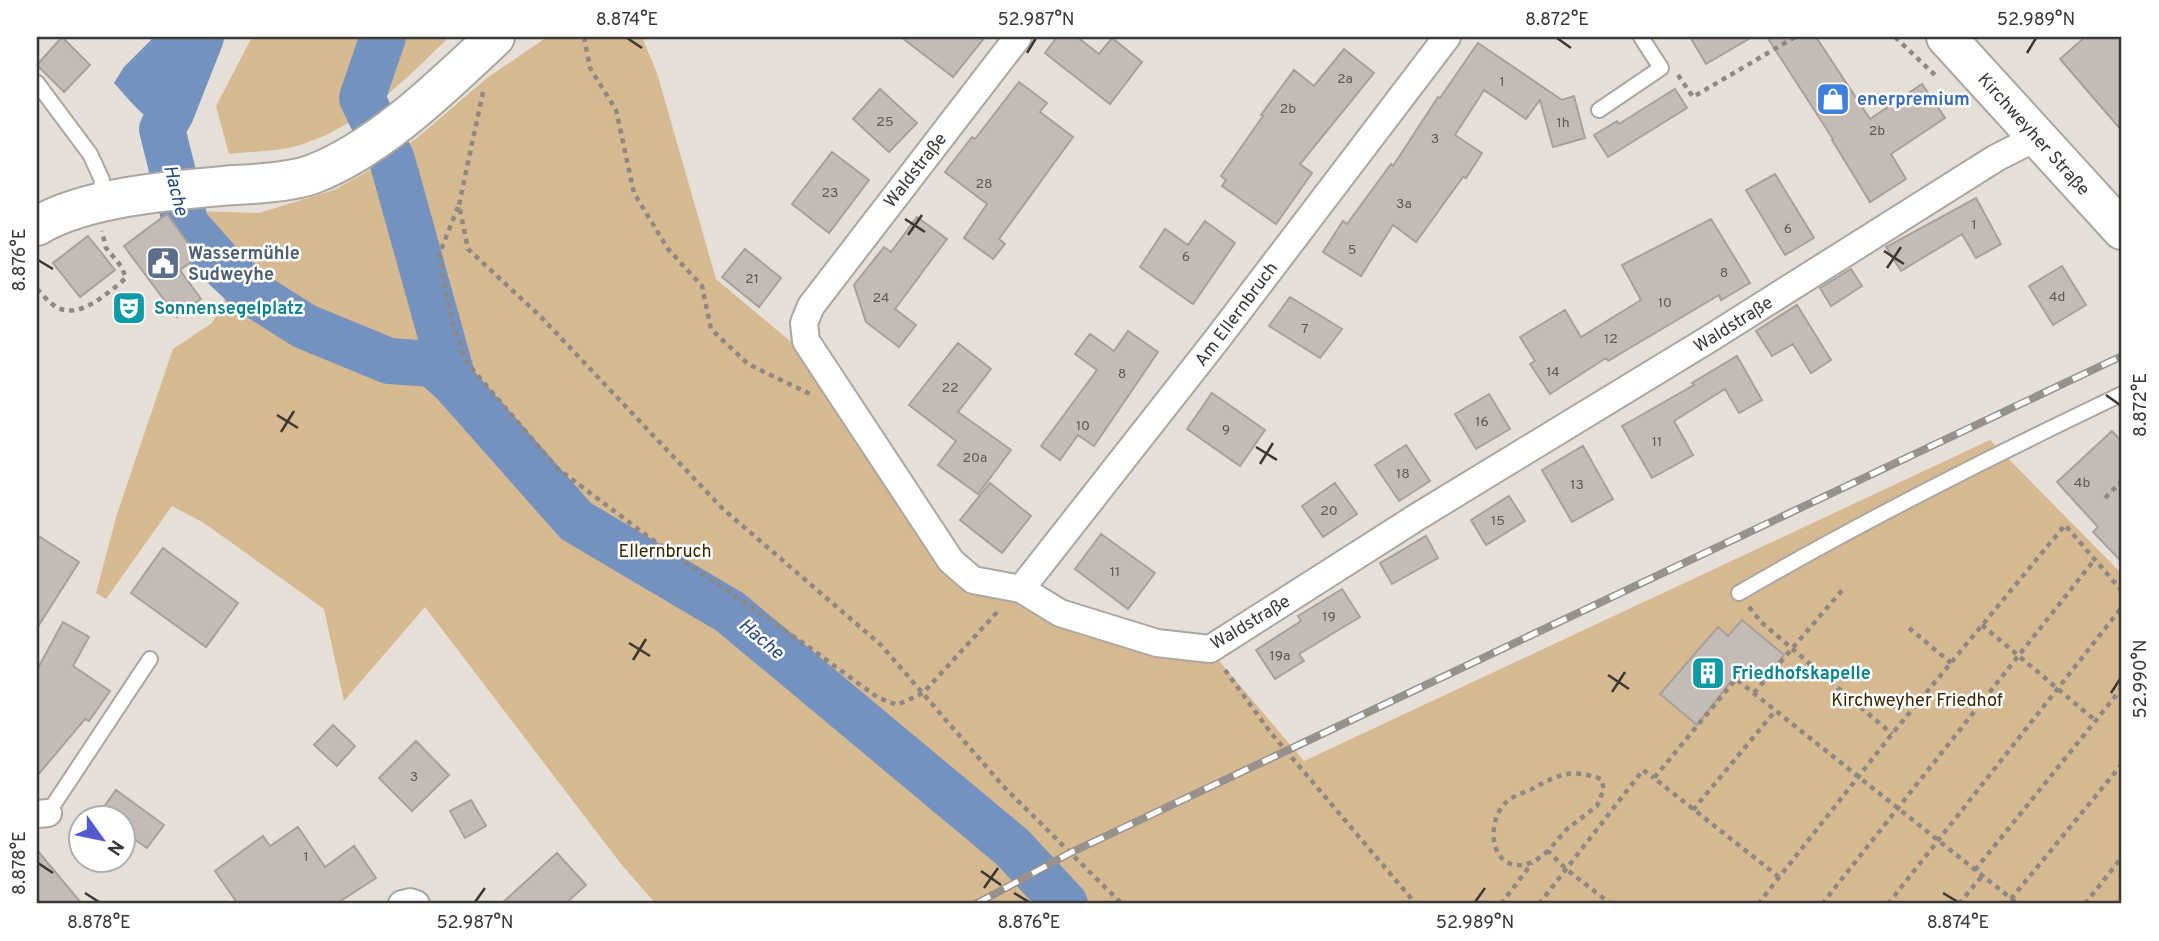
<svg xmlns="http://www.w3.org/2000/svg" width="2159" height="941" viewBox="0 0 2159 941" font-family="Overpass,sans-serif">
<rect width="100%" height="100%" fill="#e5dfd8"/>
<path fill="#d7b991" d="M252,37H449C407,78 362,125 303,144C281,152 252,151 229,154L216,106Z
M547,37H642L657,73L716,279L796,346L948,567L995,594L1057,618L1215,656L1304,761L1990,440L2122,574V904H656L621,864L425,607L344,701L324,609L204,523L172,506L106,599L96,593L117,514L173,349L212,323L231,287L239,265L201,227L195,211L259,213L334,190L363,174L417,138L487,78Z"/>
<path fill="#7492bf" d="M154,37H214L191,113L174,133C149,125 131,102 114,83L124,67Z"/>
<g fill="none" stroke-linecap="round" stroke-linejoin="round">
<path stroke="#7492bf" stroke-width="46" d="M201,37L171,113L162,129L186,225L217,260L252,293L304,326L389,361L433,364L454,383
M383,37L362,98L392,160L454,383L576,521L730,612L1012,847L1065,904"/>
</g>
<path fill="#c4bbb6" stroke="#a89f9a" stroke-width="2" d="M62,37L90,65L64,92L37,65Z
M901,37H985L953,77Z
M1057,37H1077L1099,54L1112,38L1142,62L1110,104L1045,53Z
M1690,37H1752L1706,64Z
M1767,37H1816L1870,119L1922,84L1945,118L1891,154L1906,179L1870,202L1832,140L1833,139Z
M2085,37H2122V131L2060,59Z
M1478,43L1562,100L1574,96L1585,138L1553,147L1540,100L1526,119L1484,90L1455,135L1482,153L1466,178L1463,177L1416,242L1393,225L1361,276L1323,252L1343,221L1347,224L1391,164L1393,166L1438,97L1440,98Z
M1344,49L1374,73L1300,164L1312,173L1276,224L1222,186L1226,180L1221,176L1263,116L1261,115L1294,70L1314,86Z
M1019,82L1047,103L1040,112L1073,137L999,239L1005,244L993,259L964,238L987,204L945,172L972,137L975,139Z
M880,89L917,123L889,152L853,119Z
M1675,89L1687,108L1608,157L1594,135L1617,121L1619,124Z
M832,152L869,180L829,233L792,204Z
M1775,174L1814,238L1785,255L1746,190Z
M1976,198L2001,244L1976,258L1962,234L1901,271L1886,247Z
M167,214L198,257L180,270L201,299L177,317L124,246Z
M917,217L947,239L895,309L916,325L899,347L866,322L854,285L884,247L891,252Z
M1711,219L1750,283L1721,300L1719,295L1608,361L1606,358L1550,394L1530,364L1535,361L1520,337L1565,310L1581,337L1641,300L1622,265Z
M1205,221L1235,243L1193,304L1140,267L1165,229L1188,245Z
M88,236L115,270L80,297L53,263Z
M745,249L781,278L759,307L722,277Z
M2062,266L2086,305L2053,325L2029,286Z
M1851,269L1862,286L1831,306L1820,288Z
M1290,297L1342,329L1320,358L1269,326Z
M1797,305L1831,360L1811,373L1793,344L1772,356L1756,331Z
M1128,331L1158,352L1094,446L1078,435L1060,460L1041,446L1097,370L1075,354L1090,334L1114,351Z
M958,343L991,369L958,412L1011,450L978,494L938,465L956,441L909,405Z
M1737,356L1762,400L1739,413L1725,389L1674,421L1693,455L1652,478L1622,426L1694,385L1692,383Z
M1212,393L1265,430L1240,466L1187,429Z
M1489,394L1510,429L1476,449L1455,414Z
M2112,431L2122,442V562L2093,532L2098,527L2057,482Z
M1406,445L1430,481L1399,501L1375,465Z
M1583,446L1613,499L1572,522L1542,470Z
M990,483L1031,516L1002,553L960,520Z
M1335,483L1357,514L1323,537L1302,506Z
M1509,496L1525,521L1486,545L1471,520Z
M1101,534L1155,573L1128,609L1075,569Z
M37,535L79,562L37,628Z
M1426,536L1438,558L1392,584L1380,563Z
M163,548L238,603L206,647L131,593Z
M1342,589L1360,617L1299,654L1304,661L1275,679L1256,650L1301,621L1298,616Z
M1742,620L1784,655L1763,681L1743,666L1697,725L1660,694L1718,627L1728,636Z
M63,622L89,637L73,666L110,691L89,721L85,719L37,776V670Z
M333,725L355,746L337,766L314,745Z
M416,741L449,775L412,811L379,778Z
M116,790L164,825L147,848L122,831V818H96Z
M471,800L486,826L465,838L450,811Z
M298,827L325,867L354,846L376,878L336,904H238L215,871L263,836L270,846Z
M37,850L82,904H37Z
M557,853L586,885L565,904H501Z"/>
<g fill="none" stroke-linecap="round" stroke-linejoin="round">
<g stroke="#aca69f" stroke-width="18">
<path id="service" d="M37,83L90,154L102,180L100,202
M1599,110L1661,68L1641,37
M1739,593C1864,520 1992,456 2122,394
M48,813L150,659"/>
</g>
<g stroke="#aca69f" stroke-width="30">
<path id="minor" d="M1018,37L811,306L804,323L806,341L951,561L973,580L1021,589L1060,613L1157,643L1210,649L1417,517L1709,339L1996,158L2037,137
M1021,589L1218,338L1447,37
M37,814L48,813
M402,904L410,902L416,904"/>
</g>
<g stroke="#aca69f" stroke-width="42">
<path id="secondary" d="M1946,37L2122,230
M37,226C87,196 176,190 234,185C256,184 293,182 313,174C379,149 444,85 495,37"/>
</g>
<path stroke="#8d8884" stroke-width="4.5" stroke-dasharray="5 5" stroke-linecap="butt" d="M584,37L590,68L616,110L634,193L668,249L702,286L711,329L748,364L810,394
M1895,37L1937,77
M1678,75L1693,97L1795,37
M483,92L459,205L468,249L540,316L723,509L881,645L1003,786L1122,904
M458,207L439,255L452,322L467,363L557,468L650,538L806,645L877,697L897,705L923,693L1000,609
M37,289C43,295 51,305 58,308C81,319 109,292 126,278L121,266L106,248L102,231
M2105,498L2122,481
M1749,607L1761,622L1892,734
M1982,625L2096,721
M1909,628L1951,663
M1225,670L1271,733L1416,904
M1754,693L1844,588
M1693,810L1776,710
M1548,851C1543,855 1536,861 1530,863C1489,877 1483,818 1510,799C1517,794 1527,792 1534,788C1560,773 1573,769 1601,779L1604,789L1597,806L1567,829L1548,851L1566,869L1611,904
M1975,870L2122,688
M1779,877L1654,778L1736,679L2018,904
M2011,899L2122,764
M1501,904L1532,863
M1539,904L1643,770L1654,778
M1758,904L1892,734L2065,525L2122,591
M1822,904L2095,559
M1888,904L2122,607
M1959,904L1982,876
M2085,904L2122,857"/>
<use href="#service" stroke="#fff" stroke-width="14"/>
<use href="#minor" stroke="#fff" stroke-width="26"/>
<use href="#secondary" stroke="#fff" stroke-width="38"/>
<g stroke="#96918c" stroke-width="8">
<path id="rail" d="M976,904L1070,853L2122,356"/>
</g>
<use href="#rail" stroke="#fff" stroke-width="5" stroke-dasharray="16" stroke-linecap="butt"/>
</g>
<path fill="none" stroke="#3a3734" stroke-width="2.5" d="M627,38L642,48M1557,38L1571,48M1027,53L1036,38M2027,53L2036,38M905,219L925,232M908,235L922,215M1884,251L1904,264M38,260L53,269M1887,268L1901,247M2106,395L2120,405M277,415L298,428M281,432L294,411M1256,447L1277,460M1260,464L1273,443M629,643L650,656M633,660L646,639M1608,675L1629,689M1612,692L1625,672M2111,693L2120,679M38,863L53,873M981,871L1001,885M984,888L998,868M85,893L99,902M1014,893L1029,902M1943,893L1958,902M475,902L485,888M1475,902L1485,888"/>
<defs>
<g id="shop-square" transform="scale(1.75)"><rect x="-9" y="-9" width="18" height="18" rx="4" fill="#3f7fe0" stroke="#fff"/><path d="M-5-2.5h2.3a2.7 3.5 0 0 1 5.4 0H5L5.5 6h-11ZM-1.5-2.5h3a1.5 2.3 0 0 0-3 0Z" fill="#fff"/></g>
<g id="civic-square" transform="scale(1.75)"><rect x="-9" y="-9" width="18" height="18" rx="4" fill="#5c6f8a" stroke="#fff"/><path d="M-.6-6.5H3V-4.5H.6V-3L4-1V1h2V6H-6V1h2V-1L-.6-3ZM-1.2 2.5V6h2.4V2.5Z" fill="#fff"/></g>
<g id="theatre-square" transform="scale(1.75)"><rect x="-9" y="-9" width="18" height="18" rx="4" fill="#0f9aa8" stroke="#fff"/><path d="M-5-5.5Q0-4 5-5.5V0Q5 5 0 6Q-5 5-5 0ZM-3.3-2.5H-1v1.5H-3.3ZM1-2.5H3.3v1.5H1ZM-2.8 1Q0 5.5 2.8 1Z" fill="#fff"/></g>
<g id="building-square" transform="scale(1.75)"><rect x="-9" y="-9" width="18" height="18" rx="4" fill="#0f9aa8" stroke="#fff"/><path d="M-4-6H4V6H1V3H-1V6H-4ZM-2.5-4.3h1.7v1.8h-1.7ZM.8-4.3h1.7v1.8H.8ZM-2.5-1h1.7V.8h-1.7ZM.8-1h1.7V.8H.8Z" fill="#fff"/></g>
</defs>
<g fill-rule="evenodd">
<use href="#shop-square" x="1833" y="99"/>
<use href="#civic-square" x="163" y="263"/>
<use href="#theatre-square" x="129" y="308"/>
<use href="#building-square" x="1708" y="673"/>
</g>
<g text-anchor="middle" stroke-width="5" stroke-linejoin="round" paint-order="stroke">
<g font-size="14" fill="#5c5854">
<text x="1345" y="83">2a</text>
<text x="1502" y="86">1</text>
<text x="1288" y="113">2b</text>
<text x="885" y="126">25</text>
<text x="1563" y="127">1h</text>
<text x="1877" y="135">2b</text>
<text x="1435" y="143">3</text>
<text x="984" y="188">28</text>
<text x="830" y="197">23</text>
<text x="1404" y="208">3a</text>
<text x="1974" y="229">1</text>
<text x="1788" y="233">6</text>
<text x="1352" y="254">5</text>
<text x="1186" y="261">6</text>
<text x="1724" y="277">8</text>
<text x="752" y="283">21</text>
<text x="2057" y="301">4d</text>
<text x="881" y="302">24</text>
<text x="1665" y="307">10</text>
<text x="1305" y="333">7</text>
<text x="1611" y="343">12</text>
<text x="1553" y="376">14</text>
<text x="1122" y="378">8</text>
<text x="950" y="392">22</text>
<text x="1482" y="426">16</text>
<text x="1083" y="430">10</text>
<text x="1226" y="434">9</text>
<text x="1657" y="446">11</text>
<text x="975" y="462">20a</text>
<text x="1403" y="478">18</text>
<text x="2082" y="487">4b</text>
<text x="1577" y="489">13</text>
<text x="1329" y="515">20</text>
<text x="1498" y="525">15</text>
<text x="1115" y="576">11</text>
<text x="1329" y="621">19</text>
<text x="1280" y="660">19a</text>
<text x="414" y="781">3</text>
<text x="306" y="861">1</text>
</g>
<g font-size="18" font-weight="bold" fill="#366cbe" stroke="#fff" text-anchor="start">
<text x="1857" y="105">enerpremium</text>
</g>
<g font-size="18" fill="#3a3734" stroke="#fff">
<text transform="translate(2034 134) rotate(48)" y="6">Kirchweyher Straße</text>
<text transform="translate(915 170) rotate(-52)" y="6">Waldstraße</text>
<text transform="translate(1236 314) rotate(-53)" y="6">Am Ellernbruch</text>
<text transform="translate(1733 324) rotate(-32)" y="6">Waldstraße</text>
<text transform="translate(1250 622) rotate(-31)" y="6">Waldstraße</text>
</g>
<g font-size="18" font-weight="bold" fill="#4e5e75" stroke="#fff" text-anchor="start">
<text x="188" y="259">Wassermühle<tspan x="188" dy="21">Sudweyhe</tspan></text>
</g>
<g font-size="18" font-weight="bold" fill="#0d838f" stroke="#fff" text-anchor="start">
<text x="154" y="314">Sonnensegelplatz</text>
<text x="1732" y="679">Friedhofskapelle</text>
</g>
<g font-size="18" fill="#3c2500" stroke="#fff">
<text x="665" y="557">Ellernbruch</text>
<text x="1917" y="706">Kirchweyher Friedhof</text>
</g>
<g font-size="19" font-style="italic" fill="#214881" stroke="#fff">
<text transform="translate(177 190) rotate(76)" y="7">Hache</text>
<text transform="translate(762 638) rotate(40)" y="7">Hache</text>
</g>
</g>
<rect width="2159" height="941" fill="none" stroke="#ffffff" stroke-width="77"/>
<g transform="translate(102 839) rotate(123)"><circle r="33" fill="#ffffff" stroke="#b0afae" stroke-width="2"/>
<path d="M0-5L12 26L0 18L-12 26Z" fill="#565ad1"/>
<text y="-10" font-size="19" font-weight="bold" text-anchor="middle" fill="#3a3734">N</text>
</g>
<rect x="38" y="38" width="2082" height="864" fill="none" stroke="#3a3734" stroke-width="2.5"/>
<g font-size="18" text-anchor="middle" fill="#3a3734">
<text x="627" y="25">8.874°E</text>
<text x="1036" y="25">52.987°N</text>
<text x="1557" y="25">8.872°E</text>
<text x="2036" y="25">52.989°N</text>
<text transform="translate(19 260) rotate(-90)" y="6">8.876°E</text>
<text transform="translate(2140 405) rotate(-90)" y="6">8.872°E</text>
<text transform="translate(2140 679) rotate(-90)" y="6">52.990°N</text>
<text transform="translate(19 863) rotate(-90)" y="6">8.878°E</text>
<text x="99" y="928">8.878°E</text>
<text x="475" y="928">52.987°N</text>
<text x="1029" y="928">8.876°E</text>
<text x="1475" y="928">52.989°N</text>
<text x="1958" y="928">8.874°E</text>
</g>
</svg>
